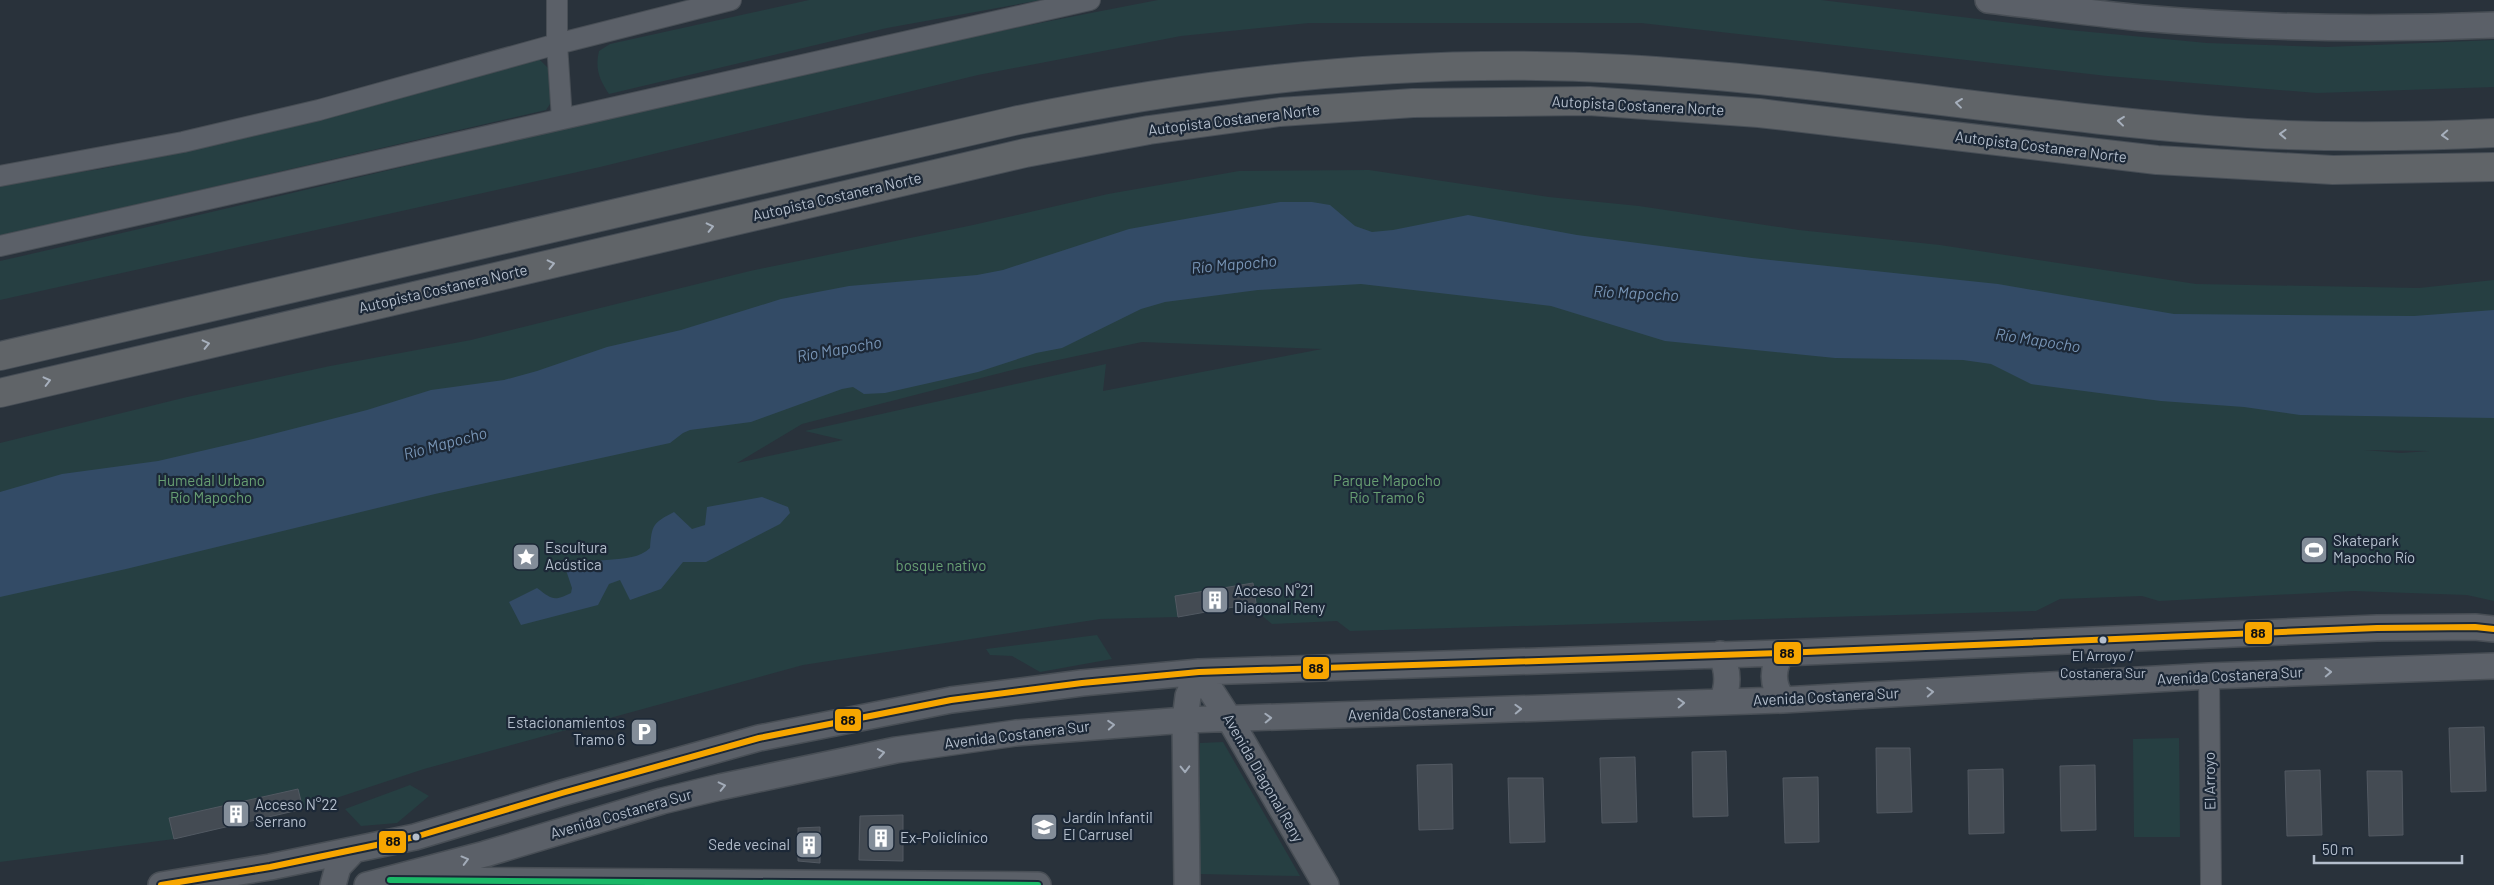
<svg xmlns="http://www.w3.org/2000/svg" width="2494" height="885" viewBox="0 0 2494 885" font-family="Barlow,sans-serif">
<rect width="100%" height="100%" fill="#29323b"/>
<path fill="#263f42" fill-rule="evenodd" d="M809,0H1041L887,28L609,94C599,79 595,69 599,51L610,44Z
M1158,0H1821L2069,30L2207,43L2327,47L2494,40V87L2317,93L2107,76L1641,23H1309L1181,36L978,75L600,167L0,300V261C386,174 769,73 1158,0Z
M526,59H539L549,69L552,101L546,110L0,236V184L101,169L310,123Z
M1369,170L1549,197L1639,206L1799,230L1940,245L2196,284L2419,288L2494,280V601L2467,595L2353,591L2159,601L2142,596L2060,599L2036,611L1350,631L1337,621L1272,624L1249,605L1178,617L1100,619L803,665L424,769L303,809L174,839L0,862V443L187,397L330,366L471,340L750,271L973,225L1108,194L1239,171ZM1142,342L1322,349L1103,391L1106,364L805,431L843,440L737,463L802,424L1016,369ZM2364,450L2428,451H2429L2401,453Z
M1097,635L1112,659L1040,672L1012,656L990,655L986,649Z
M2179,738L2180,837H2134L2133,739Z
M1223,742L1300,876L1198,874L1200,743Z
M410,785L429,796L397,823L361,826L345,809Z"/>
<path fill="#334b66" d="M1280,202H1312L1330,205L1355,226L1372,232L1393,230L1468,215L1577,235L1752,258L1998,284L2174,314L2414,316L2494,310V418L2300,415L2244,407L2161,401L2031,384L1991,364L1963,360L1835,358L1665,341L1551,306L1361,284L1258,290L1165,302L1141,309L1062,348L1036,353L978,372L885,393L864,394L853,387L842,389L751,422L690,430L683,433L670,443L435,494L126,569L0,597V492L62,474L158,461L253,439L367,410L431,390L504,380L537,371L607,347L681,330L781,299L849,286L977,275L1003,270L1129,229Z
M762,497L788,507L790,513L780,524L706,562H683L661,589L630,600L620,580L609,584L598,605L521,625L509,602L537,588C552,599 553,602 571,593L572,588L566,570C590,553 630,567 650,548C652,524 653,523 674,512L692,529L705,525L707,507Z"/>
<path fill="#444b53" stroke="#525962" d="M1253,583L1256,603L1178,617L1175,596Z
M2484,727L2486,791L2451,792L2449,728Z
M1876,748H1910L1912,812L1877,813Z
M1726,751L1728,816L1693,817L1692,752Z
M1635,757L1637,822L1602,823L1600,758Z
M1452,764L1453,829L1419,830L1417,765Z
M2095,765L2096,830L2061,831L2060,766Z
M2003,769L2004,833L1969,834L1968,770Z
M2320,770L2322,835L2287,836L2285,771Z
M2367,771H2402L2403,835L2369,836Z
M1818,777L1819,842L1785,843L1783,778Z
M1508,778H1543L1545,842L1510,843Z
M298,789L303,809L174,839L169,818Z
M903,815V861L859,860L860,816Z
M820,827V863L798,861V828Z"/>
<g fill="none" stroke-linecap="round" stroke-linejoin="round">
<g stroke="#484e55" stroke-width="22">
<path id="minor" d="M557,0V44L562,119
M0,176L183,142L319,110L557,44L731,0
M0,246L1090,0
M2209,676L2211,885"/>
</g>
<g stroke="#484e55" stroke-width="28">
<path id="tertiary" d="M1988,0C2039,6 2090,13 2142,18C2258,28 2377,30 2494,25
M1782,653C1772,668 1771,684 1783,700
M1720,654C1729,670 1729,685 1722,701
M1199,672L1230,720L1326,885
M425,880L1038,885
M161,885L270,867L415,837L562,793L759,738L951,700L1082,683L1199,672L1782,653L2377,628L2475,627L2494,629
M333,885L338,867L353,851
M367,885L485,854L662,801L720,787L896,750L1016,733L1185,720L1783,700L2209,676L2494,666
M1187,885L1185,720L1188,696L1199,672"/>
</g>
<g stroke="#474e56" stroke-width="30">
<path id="motorway" d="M0,356L1014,121C1214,79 1418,57 1623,69C1832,81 2039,119 2247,133C2329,138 2412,137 2494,133
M0,393L1025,153L1149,130L1280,112L1413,103L1589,101L1759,113L2157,160L2333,170L2494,167"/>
</g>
<use href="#minor" stroke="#5b6068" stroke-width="20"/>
<use href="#tertiary" stroke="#5b6068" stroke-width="25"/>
<use href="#motorway" stroke="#606468" stroke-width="28"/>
<g stroke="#1c2837" stroke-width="10">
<path id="bus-1" d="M161,885L270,867L415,837L562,793L759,738L951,700L1082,683L1199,672L1782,653L2377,628L2475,627L2494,629"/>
</g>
<g stroke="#1c2837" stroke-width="10">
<path id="bus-2" d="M390,880L1038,885"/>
</g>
<use href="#bus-1" stroke="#f7a600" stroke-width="6"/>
<use href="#bus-2" stroke="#1ab867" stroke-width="6"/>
</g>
<defs><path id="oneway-chevron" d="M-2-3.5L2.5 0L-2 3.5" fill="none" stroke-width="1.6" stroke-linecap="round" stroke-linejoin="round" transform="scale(1.25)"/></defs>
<g stroke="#a7b0bd">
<use href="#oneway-chevron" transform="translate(1959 103) rotate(-173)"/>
<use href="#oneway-chevron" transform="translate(2121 121) rotate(-174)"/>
<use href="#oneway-chevron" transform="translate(2283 134) rotate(-178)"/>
<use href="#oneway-chevron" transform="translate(2445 135) rotate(177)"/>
<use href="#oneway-chevron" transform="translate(710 227) rotate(-13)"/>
<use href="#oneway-chevron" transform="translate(551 264) rotate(-13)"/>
<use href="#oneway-chevron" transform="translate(206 344) rotate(-13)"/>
<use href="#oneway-chevron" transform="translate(47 381) rotate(-14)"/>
</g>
<g stroke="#a2abb8">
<use href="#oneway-chevron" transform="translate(2328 672) rotate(-2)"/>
<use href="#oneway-chevron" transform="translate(1930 692) rotate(-3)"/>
<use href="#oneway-chevron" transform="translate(1681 703) rotate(-2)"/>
<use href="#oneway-chevron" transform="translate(1518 709) rotate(-2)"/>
<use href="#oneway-chevron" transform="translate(1268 718) rotate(-2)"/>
<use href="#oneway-chevron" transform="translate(1111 725) rotate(-4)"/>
<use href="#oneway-chevron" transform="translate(881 753) rotate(-10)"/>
<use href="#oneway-chevron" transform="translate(1185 769) rotate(89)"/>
<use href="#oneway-chevron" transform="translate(722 786) rotate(-13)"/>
<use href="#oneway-chevron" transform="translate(465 860) rotate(-15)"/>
</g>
<defs>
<g id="stadium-square" transform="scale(1.4375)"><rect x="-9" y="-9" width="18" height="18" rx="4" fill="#838d99" stroke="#1c2837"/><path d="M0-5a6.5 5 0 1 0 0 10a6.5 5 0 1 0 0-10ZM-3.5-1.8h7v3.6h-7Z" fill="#fff"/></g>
<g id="sight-square" transform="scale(1.4375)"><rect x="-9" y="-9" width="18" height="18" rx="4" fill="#838d99" stroke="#1c2837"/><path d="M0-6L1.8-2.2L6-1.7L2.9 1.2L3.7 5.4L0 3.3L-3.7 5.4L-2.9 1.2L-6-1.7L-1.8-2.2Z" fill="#fff"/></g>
<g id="building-square" transform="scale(1.4375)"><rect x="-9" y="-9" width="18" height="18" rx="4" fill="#838d99" stroke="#1c2837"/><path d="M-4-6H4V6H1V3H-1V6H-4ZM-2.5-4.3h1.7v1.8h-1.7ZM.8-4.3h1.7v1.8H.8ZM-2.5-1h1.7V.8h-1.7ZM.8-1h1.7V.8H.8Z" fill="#fff"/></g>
<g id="parking-square" transform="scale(1.4375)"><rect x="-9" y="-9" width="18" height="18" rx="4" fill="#838d99" stroke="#1c2837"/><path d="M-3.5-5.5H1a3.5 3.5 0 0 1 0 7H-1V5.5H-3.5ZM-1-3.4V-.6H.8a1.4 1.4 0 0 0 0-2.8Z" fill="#fff"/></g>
<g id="school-square" transform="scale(1.4375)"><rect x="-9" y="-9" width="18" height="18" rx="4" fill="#838d99" stroke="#1c2837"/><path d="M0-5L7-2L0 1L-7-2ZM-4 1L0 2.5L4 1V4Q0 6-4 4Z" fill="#fff"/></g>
</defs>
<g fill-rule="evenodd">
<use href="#stadium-square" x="2314" y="550"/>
<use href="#sight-square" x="526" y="557"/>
<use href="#building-square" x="1215" y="600"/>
<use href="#parking-square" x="644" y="732"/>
<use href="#building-square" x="236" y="814"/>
<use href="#school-square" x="1044" y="827"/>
<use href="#building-square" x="881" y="838"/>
<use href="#building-square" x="809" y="845"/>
</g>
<g fill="#b4becc" stroke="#1c2837" stroke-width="2">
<circle cx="2103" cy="640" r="4.5"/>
<circle cx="416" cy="837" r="4.5"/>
</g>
<g text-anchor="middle" stroke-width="4.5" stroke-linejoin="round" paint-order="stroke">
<g font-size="14" fill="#b4becc" stroke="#1c2837">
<text x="2103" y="661">El Arroyo /<tspan x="2103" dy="17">Costanera Sur</tspan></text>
</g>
<g font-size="15" fill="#b4becc" stroke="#1c2837">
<text transform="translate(1638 106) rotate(3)" y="5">Autopista Costanera Norte</text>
<text transform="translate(1234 120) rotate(-7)" y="5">Autopista Costanera Norte</text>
<text transform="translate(2041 147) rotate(7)" y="5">Autopista Costanera Norte</text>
<text transform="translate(837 197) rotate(-13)" y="5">Autopista Costanera Norte</text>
<text transform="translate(443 289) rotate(-13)" y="5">Autopista Costanera Norte</text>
<text transform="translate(2230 676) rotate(-3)" y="5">Avenida Costanera Sur</text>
<text transform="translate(1826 697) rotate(-3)" y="5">Avenida Costanera Sur</text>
<text transform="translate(1421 713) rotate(-2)" y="5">Avenida Costanera Sur</text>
<text transform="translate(1017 735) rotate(-7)" y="5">Avenida Costanera Sur</text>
<text transform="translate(1263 778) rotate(60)" y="5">Avenida Diagonal Reny</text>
<text transform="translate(2210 781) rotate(-91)" y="5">El Arroyo</text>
<text transform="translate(621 814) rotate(-16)" y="5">Avenida Costanera Sur</text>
</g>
<g font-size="15" fill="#689f73" stroke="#1c2837">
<text x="211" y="486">Humedal Urbano<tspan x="211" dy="17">Río Mapocho</tspan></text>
<text x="1387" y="486">Parque Mapocho<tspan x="1387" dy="17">Río Tramo 6</tspan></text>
<text x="941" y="571">bosque nativo</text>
</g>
<g font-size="15" fill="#b4becc" stroke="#1c2837" text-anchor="start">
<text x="2333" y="546">Skatepark<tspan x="2333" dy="17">Mapocho Río</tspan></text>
<text x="545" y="553">Escultura<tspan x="545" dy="17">Acústica</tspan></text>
<text x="1234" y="596">Acceso N°21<tspan x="1234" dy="17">Diagonal Reny</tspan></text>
<text x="625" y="728" text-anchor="end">Estacionamientos<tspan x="625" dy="17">Tramo 6</tspan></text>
<text x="255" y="810">Acceso N°22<tspan x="255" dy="17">Serrano</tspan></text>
<text x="1063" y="823">Jardín Infantil<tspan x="1063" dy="17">El Carrusel</tspan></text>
<text x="900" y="843">Ex-Policlínico</text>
<text x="790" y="850" text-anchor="end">Sede vecinal</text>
</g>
<g font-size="16" font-style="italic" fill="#7895b6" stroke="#1c2837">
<text transform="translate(1234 264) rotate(-5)" y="6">Río Mapocho</text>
<text transform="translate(1636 293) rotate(3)" y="6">Río Mapocho</text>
<text transform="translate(2038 340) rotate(9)" y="6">Río Mapocho</text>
<text transform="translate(839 349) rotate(-10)" y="6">Río Mapocho</text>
<text transform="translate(445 443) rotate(-15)" y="6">Río Mapocho</text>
</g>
</g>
<g stroke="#1c2837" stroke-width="2">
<rect x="2244" y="621" width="29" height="24" rx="5" fill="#f7a600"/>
<rect x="1773" y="641" width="29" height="24" rx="5" fill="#f7a600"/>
<rect x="1302" y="656" width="28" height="24" rx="5" fill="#f7a600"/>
<rect x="834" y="708" width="28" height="24" rx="5" fill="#f7a600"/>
<rect x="378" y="830" width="29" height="24" rx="5" fill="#f7a600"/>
</g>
<g font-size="14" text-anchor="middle" font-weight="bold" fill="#111">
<text x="2258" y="638">88</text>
<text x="1787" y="658">88</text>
<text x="1316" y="673">88</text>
<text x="848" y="725">88</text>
<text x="393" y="846">88</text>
</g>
<path d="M2314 855v8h148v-8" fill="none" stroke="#b4becc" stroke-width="2.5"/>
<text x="2322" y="855" font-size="15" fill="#b4becc" stroke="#1c2837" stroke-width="4" paint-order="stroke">50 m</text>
</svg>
